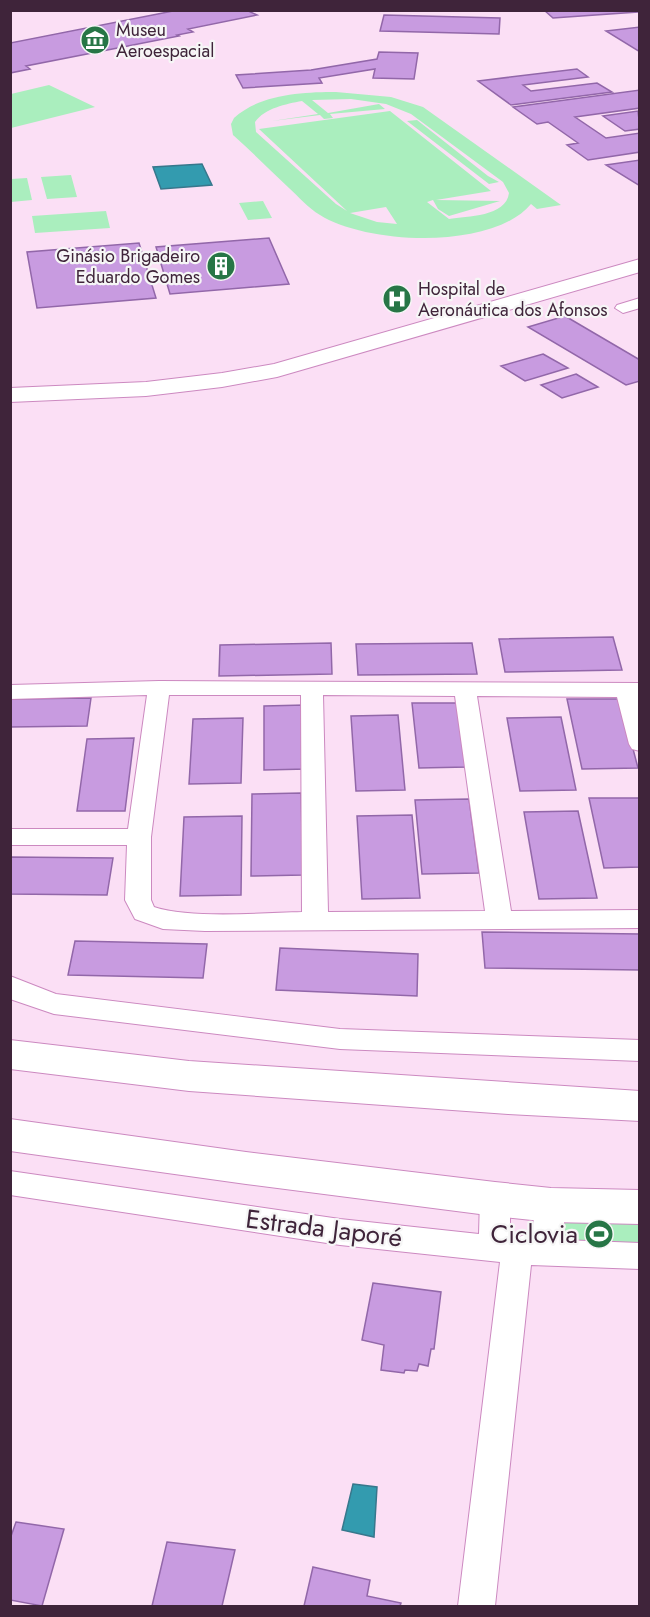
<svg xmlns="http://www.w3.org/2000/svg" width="650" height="1617" viewBox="0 0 650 1617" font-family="Jost,sans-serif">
<rect width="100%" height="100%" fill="#fbdff5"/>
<path fill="#aaeebe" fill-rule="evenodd" d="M49,85L95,107L11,128V94Z
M336,92L391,97L423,107L561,205L537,209L531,204C493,250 368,245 320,215C308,208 299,197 289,188C270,170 252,152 233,135L231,124L234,118C260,94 303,92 336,92ZM351,99L386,104L411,114L503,182L509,193C506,217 467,216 449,219L427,202L433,200L438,209L449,216L500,201L436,200L491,191L390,111L259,129L347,211L336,204L256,132L255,122C265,108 286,104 302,101L318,114L272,121L320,115L324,119L333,118L330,114L385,109L379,104L328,113L312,100ZM386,207L397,224L377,222L350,213Z
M417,120L488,176L499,182L489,184L407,121Z
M71,175L77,197L47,199L41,177Z
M27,178L32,200L11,202V179Z
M263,201L272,218L248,220L239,203Z
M106,211L110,228L35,233L32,216Z
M557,1222H639V1247L558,1245Z"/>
<path fill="#339baf" stroke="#37778c" stroke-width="1.5" d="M202,164L212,185L161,189L153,167Z
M353,1484L377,1487L374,1537L342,1530Z"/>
<path fill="#c89be0" stroke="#9267a9" stroke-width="1.5" d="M178,10H246L257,15L188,29L193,32L177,35L179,36L26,66L30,69L10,73V43Z
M544,10H635L637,12L553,18Z
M384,15L500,18L499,34L380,31Z
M640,27V52L606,31Z
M379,52L418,53L414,79L373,78L375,69L319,78L322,83L243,88L236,75L311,70L377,59Z
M577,69L588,77L523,85L531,91L597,83L612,92L511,105L478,81Z
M640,90V108L575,117L606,138L640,133V152L588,160L567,145L578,143L548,122L537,124L513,107Z
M638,111L640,129L625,131L603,116Z
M640,160V186L606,165Z
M269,238L289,284L170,294L156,247Z
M139,243L156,298L37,308L27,252Z
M565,316L640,360V381L626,385L528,327Z
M543,354L568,368L525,381L501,366Z
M576,374L598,387L562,398L541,385Z
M613,637L622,670L505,672L499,639Z
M331,643L332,674L219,676L220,645Z
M472,643L477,674L358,675L356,644Z
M91,698L87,726L10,727V699Z
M567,699H620L638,768L582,769Z
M412,703H458L467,767L419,768Z
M305,705L307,769L264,770V706Z
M398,715L405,790L356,791L351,716Z
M561,717L576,790L520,791L507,718Z
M243,718L241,783L189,784L193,719Z
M134,738L125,811H77L87,739Z
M301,793L303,875L251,876L252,794Z
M589,798H640V867L604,868Z
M469,799L479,873L422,874L415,800Z
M578,811L597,898L539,899L524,812Z
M412,815L420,898L362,899L357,816Z
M242,816L241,895L180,896L184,817Z
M10,857L113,858L107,895L10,894Z
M482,932L640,934V970L485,968Z
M75,941L207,944L203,978L68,975Z
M280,948L418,954L417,996L276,990Z
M373,1283L441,1292L434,1349H431L428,1366L419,1364L417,1371L405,1370L404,1373L381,1370L384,1345L362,1340Z
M16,1522L64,1529L42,1606L10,1600V1539Z
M167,1542L235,1550L222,1606H152Z
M313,1567L370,1580L367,1596L401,1603L400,1606H304Z"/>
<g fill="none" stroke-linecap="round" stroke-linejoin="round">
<g stroke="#cc89c0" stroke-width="2">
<path id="minor" d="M640,298V308L623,313L615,308L617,305Z
M159,681L640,683V751L632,749L629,744L617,697L477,696L511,911L640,910V928L205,931L163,929L135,919L125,900L127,845H10V829H128L147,695L10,699V685ZM169,695H301L302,912C263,913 188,919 154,907L151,900V837ZM323,695L455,696L485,911L328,912Z
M10,976L56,994L340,1029L640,1040V1061L340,1049L54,1014L10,999Z
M10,1171L340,1219L479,1234L480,1199L484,1190L495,1187L506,1190L510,1199V1231L519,1237L532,1232L536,1205L540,1196L551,1193L562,1196L566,1205L562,1240L640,1243V1269L531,1265L495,1606H458L500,1262L340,1245L10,1195Z"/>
</g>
<g stroke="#cc89c0" stroke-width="2">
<path id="secondary" d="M640,259V272L277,377L222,387L146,396L10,402V388L146,382L222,373L274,364Z"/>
</g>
<g stroke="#cc89c0" stroke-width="2">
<path id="primary" d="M10,1040L189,1061L640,1091V1121L508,1114L189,1091L10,1069Z
M10,1119L246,1152L495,1182L551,1188L640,1190V1224L551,1222L495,1216L246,1184L10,1151Z"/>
</g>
<use href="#minor" fill="#fff" fill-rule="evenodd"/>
<use href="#secondary" fill="#fff" fill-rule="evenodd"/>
<use href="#primary" fill="#fff" fill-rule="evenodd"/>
</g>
<defs>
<g id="museum-disc" transform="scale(1.5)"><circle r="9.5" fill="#277646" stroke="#f6f6f6"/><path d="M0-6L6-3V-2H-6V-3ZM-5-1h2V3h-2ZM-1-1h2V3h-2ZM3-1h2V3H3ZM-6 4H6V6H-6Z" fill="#fff"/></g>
<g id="building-disc" transform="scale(1.5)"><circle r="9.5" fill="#277646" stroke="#f6f6f6"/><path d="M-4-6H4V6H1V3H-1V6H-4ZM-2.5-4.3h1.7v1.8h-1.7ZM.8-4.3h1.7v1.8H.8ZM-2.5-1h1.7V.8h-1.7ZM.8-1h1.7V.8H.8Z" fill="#fff"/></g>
<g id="hospital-disc" transform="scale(1.5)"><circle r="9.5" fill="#277646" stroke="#f6f6f6"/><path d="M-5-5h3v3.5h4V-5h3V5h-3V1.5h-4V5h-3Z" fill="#fff"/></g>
<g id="stadium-disc" transform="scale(1.5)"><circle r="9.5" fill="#277646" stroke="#f6f6f6"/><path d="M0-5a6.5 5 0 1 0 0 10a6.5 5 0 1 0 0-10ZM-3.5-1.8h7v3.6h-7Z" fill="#fff"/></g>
</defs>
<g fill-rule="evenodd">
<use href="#museum-disc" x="95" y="40"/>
<use href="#building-disc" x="221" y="266"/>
<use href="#hospital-disc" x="397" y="299"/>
<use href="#stadium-disc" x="599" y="1234"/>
</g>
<g text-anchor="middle" stroke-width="4.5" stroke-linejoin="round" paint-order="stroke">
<g font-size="18" fill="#3f243a" stroke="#f6f6f6" text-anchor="start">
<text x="116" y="36">Museu<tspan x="116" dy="21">Aeroespacial</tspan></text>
<text x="200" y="262" text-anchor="end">Ginásio Brigadeiro<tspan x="200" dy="21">Eduardo Gomes</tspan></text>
<text x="418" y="295">Hospital de<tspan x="418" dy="21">Aeronáutica dos Afonsos</tspan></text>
</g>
<g font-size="26" fill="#3f243a" stroke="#f6f6f6">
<text transform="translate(324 1228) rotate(7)" y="9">Estrada Japoré</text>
</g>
<g font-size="26" fill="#3f243a" stroke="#f6f6f6" text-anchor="end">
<text x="578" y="1243">Ciclovia</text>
</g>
</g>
<rect width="650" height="1617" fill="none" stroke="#3f243a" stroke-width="24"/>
</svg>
